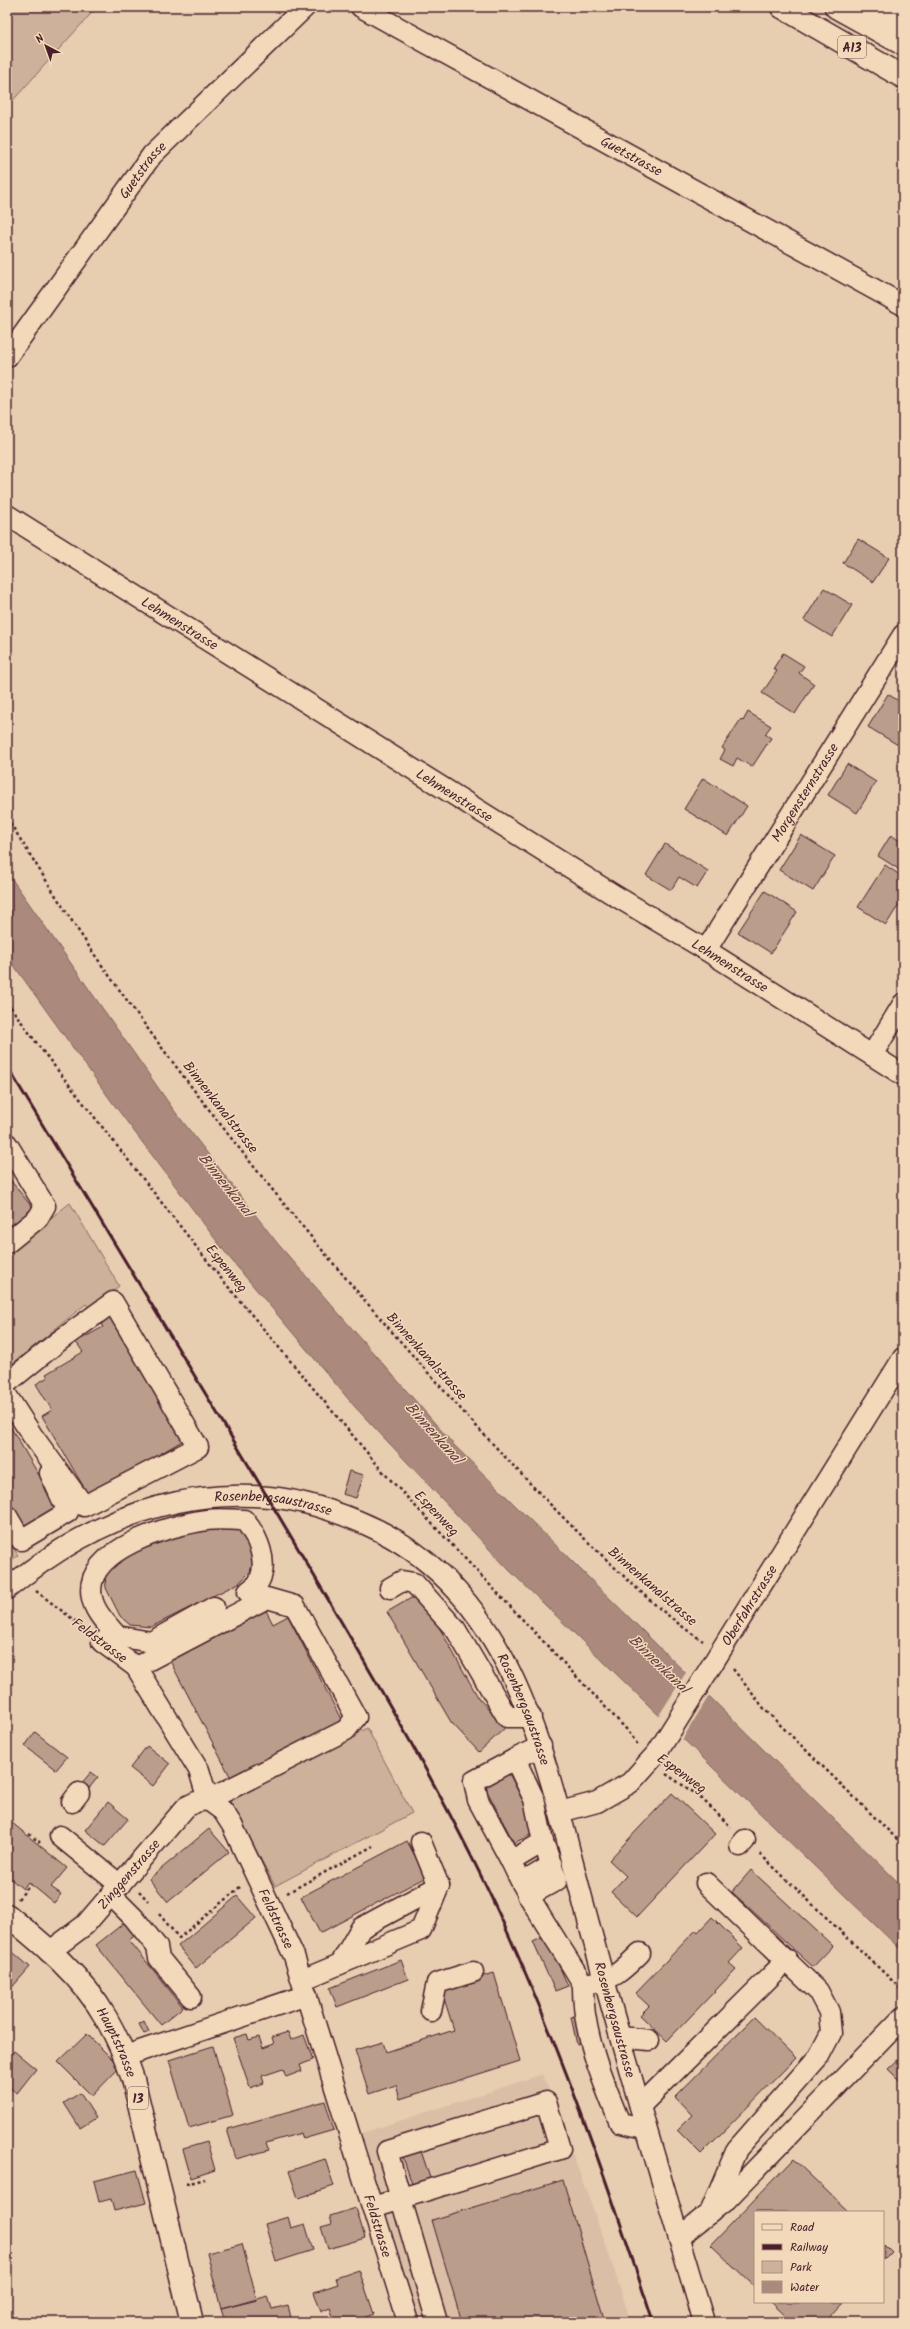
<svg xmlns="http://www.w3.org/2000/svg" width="910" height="2329" viewBox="0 0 910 2329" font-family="Kalam,sans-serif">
<rect width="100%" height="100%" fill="#e7ceb1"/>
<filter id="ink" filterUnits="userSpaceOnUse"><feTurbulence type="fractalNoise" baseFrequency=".025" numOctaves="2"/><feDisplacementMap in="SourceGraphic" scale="8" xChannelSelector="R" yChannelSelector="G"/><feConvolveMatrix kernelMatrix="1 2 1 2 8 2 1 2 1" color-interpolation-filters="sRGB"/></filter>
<g filter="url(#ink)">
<path fill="#dabfa6" d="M543,2074L604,2239L631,2322H419L362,2133Z"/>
<path fill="#cdb19a" stroke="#8c6862" d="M7,7H97L7,107Z
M70,1203L119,1286L90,1310L86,1304L7,1368V1252Z
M7,1537L18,1555L7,1564Z
M367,1728L412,1813L275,1886L230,1801Z"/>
<path fill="#ab8a7d" stroke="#845f5c" d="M7,872L173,1109L278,1244L454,1445L903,1887V1952L509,1570L355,1407L228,1256L112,1102L7,956Z"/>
<path fill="#e7ceb1" d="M687,1671L710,1694L682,1740L658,1717Z"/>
<path fill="#bb9d8c" stroke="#4a1f2b" d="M858,539L889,558L873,582L843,563Z
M824,588L852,605L832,637L804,620Z
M783,653L804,666L799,673L814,684L795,714L762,693L777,671L773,669Z
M888,694L903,704V748L868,727Z
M748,712L771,726L765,734L771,738L752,767L737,758L733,766L720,759L725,750L722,748L741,719L743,721Z
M847,764L876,782L857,813L828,795Z
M703,778L747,806L728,836L684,809Z
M801,835L835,856L813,891L779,870Z
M891,835L903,843V864L900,870L878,856Z
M665,844L708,871L697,888L679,877L671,890L646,875Z
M885,865L903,877V898L886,925L858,907Z
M765,891L797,912L771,953L738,932Z
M7,1176L36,1212L7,1235Z
M113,1313L187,1438L89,1496L42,1416L52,1410L36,1384L48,1377L46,1374L83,1352L76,1342L103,1327L99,1321Z
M7,1421L59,1509L25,1529L7,1498Z
M349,1471L364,1475L356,1498L342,1494Z
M234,1527L245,1534L254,1559L250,1572L239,1583L151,1627L130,1625L120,1616L106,1588L105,1575L121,1554L179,1530Z
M420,1593L479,1699L506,1727L479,1752L451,1722L387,1612Z
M263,1605L273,1624L288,1616L343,1723L232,1780L167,1655Z
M35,1732L67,1757L56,1770L25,1746Z
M147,1746L170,1764L153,1786L130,1768Z
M507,1769L538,1831L514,1843L482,1781Z
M91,1772L98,1777L83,1796L76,1790Z
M672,1793L715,1834L637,1917L611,1892L626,1876L609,1860Z
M108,1802L128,1819L105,1846L85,1830Z
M11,1822L67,1868L51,1887L61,1894L54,1903L28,1882L23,1889L7,1876V1827Z
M209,1829L229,1852L168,1902L149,1879Z
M407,1841L426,1877L320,1933L301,1897Z
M751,1870L833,1946L813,1967L732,1892Z
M237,1896L256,1918L196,1968L178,1946Z
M712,1917L743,1948L729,1963L736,1969L667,2041L640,2015L649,2006L635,1993L696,1930L698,1932Z
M125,1922L136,1935L129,1940L183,2007L161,2025L96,1945Z
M546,1936L568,1986L555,1991L533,1942Z
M7,1947L30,1967L7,1993Z
M401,1960L408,1979L337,2007L330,1988Z
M494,1973L520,2061L400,2099L396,2085L369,2094L355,2050L383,2042L386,2052L454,2030L441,1989Z
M593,2012L599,2040L577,2045L571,2017Z
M754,2017L796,2058L701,2154L677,2130L692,2115L675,2097Z
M144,2021L149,2032L144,2034L139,2024Z
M288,2032L291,2040L304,2035L313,2060L300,2065L302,2071L286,2077L283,2069L262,2076L264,2083L250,2088L233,2038L247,2034L249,2040L259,2037L263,2048L274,2044L272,2037Z
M87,2034L120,2067L92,2096L58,2062Z
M213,2046L233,2115L189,2128L169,2060Z
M14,2051L36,2069L17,2093L7,2086V2060Z
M903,2055V2082L902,2083L888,2069Z
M80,2093L96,2118L80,2128L64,2103Z
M325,2101L334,2130L303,2139L301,2133L266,2143L269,2150L236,2159L227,2129Z
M207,2142L215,2170L191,2178L183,2149Z
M421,2151L430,2178L412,2184L403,2157Z
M325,2159L334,2186L298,2198L289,2171Z
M793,2159L849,2212H755V2287L711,2245Z
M137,2170L146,2203L114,2211L111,2199L99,2202L94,2181Z
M563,2180L605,2322H462L432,2220Z
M356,2208L365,2238L328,2249L321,2227L332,2224L330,2216Z
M288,2217L291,2228L305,2224L313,2250L276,2262L265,2224Z
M242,2244L257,2300L221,2309L207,2253Z
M883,2244L891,2252L883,2260Z
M359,2270L374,2314L352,2322H335L330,2308L321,2312L314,2292L338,2284L336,2278Z
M268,2296L272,2309L288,2305L292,2322H225L221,2309Z
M771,2302H843L824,2322H792Z"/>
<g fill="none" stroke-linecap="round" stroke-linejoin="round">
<g stroke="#4a1f2b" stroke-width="23">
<g id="minor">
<path id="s1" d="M361,7L903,305"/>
<path id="s2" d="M7,357L152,155L305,7"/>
<path id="s3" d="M7,515L614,895L706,950L903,1075"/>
<path id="s4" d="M706,950L903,635"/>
<path d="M872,1055L903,1004"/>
<path d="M7,1144L45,1206L38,1218L7,1243"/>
<path d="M7,1383L59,1341L113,1302L198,1447L84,1506L32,1435L7,1396"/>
<path d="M7,1516L21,1540L68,1512L50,1473"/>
<path d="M390,1588L402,1581L414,1583L456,1630L507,1717H531"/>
<path id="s5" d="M7,1589C78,1530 160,1492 253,1496C291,1497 324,1507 358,1521C493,1576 533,1711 567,1840C579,1888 592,1935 605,1983C636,2097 670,2209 704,2322"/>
<path d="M117,1636C108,1625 95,1613 92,1598C81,1549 172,1525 207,1520C219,1518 232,1520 244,1520C257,1535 270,1563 258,1583C256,1586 251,1589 248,1592"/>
<path id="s6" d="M102,1642L136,1667L199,1770L208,1800L223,1811L232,1825L294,1956L408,2322"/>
<path d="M110,1647L117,1636L151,1642L214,1607"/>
<path d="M541,1746L515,1759L534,1799L543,1842L511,1861C531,1905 559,1943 583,1984C613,1980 619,1974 640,1953"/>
<path d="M72,1802L79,1793"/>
<path id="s7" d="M560,1812L597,1802L630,1783L657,1753L903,1358"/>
<path d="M60,1836L120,1885"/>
<path d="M740,1846L745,1840"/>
<path d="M511,1861L478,1800L474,1781L515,1759"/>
<path d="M522,1883L552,1865"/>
<path d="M706,1883L818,1991L829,2012L831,2033L819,2056L737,2149L710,2213"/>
<path d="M112,1896L134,1918L157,1947L159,1958L191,1997"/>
<path d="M528,1896L557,1880L543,1842"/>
<path id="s8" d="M49,1952L85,1925L186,1807L196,1802L208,1800L346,1730L356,1717L295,1606L267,1598L136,1667"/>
<path d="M341,1963L361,1928L439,1886"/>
<path d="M302,1980L421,1930L439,1886L421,1842"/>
<path d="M583,1984C582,2032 602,2080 620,2123L646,2128"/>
<path d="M431,2011L437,1983L473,1972"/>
<path d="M621,2037L649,2040"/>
<path d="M125,2056L307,1995"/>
<path d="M640,2106L787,1960"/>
<path d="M373,2207L560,2149L546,2102L387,2151L437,2322"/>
<path d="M679,2237L726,2200L903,2017"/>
</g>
</g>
<g stroke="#4a1f2b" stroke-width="25">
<g id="major">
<path id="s9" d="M7,1915C43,1944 83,1977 106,2018C117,2037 126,2058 133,2079L192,2322"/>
</g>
</g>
<g stroke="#4a1f2b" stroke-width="25">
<path id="highway" d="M782,7L903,77
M836,7L903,44
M872,7L892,19L903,37"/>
</g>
<path stroke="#4a1f2b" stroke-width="2.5" stroke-dasharray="3 3" stroke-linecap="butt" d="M7,818C38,867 68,917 101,964C213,1122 337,1273 467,1416C513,1466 559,1515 608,1561C638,1590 668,1618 703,1641
M7,1002L41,1049L220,1277L385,1474L628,1731L638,1745
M36,1591L83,1627
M733,1669L766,1711L903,1845
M666,1774L699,1796L731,1827
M29,1834L39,1842L40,1841
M760,1854L903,1991
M139,1891L148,1901
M287,1893L373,1846
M18,1899L31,1884
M159,1914L179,1938L240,1887
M186,2184L205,2179"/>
<use href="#minor" stroke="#f1d9b9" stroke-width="20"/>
<use href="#major" stroke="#f1d9b9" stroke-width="22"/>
<use href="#highway" stroke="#f1d9b9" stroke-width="22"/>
<path stroke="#4a1f2b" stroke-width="3" d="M7,1066C110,1237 215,1407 316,1579C383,1693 451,1807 506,1929C564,2057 610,2189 653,2322"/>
</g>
</g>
<g text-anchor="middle" stroke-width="3" stroke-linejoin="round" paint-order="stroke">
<g fill="#f1d9b9" stroke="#7c5756" stroke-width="1">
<rect x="838" y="36" width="28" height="22" rx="3"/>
<rect x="128" y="2087" width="20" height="22" rx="3"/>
</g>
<g font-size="13" font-weight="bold" fill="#4a1f2b">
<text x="852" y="52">A13</text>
<text x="138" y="2103">13</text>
</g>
<g font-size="14" fill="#4a1f2b" stroke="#f1d9b9">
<text dy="5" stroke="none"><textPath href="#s1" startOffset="309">Guetstrasse</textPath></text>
<text dy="5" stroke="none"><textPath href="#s2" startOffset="231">Guetstrasse</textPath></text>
<text dy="5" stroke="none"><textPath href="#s3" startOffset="204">Lehmenstrasse</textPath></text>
<text dy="5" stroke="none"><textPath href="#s4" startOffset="186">Morgensternstrasse</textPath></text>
<text dy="5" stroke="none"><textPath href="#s3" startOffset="528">Lehmenstrasse</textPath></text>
<text dy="5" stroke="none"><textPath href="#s3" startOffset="852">Lehmenstrasse</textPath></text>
<text transform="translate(221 1107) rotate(52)" y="5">Binnenkanalstrasse</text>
<text transform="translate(227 1268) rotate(51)" y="5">Espenweg</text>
<text transform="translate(427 1356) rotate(48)" y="5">Binnenkanalstrasse</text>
<text dy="5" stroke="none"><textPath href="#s5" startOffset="290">Rosenbergsaustrasse</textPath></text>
<text transform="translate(437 1513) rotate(46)" y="5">Espenweg</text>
<text transform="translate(653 1586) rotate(41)" y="5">Binnenkanalstrasse</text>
<text dy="5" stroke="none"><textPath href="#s7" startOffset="291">Oberfahrstrasse</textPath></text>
<text transform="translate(100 1640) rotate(37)" y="5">Feldstrasse</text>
<text dy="5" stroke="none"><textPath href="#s5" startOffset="637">Rosenbergsaustrasse</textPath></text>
<text transform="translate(682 1773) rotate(36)" y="5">Espenweg</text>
<text dy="5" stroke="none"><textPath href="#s8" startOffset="112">Zinggenstrasse</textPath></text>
<text dy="5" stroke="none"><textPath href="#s6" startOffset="333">Feldstrasse</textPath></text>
<text dy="5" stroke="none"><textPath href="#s5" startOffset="961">Rosenbergsaustrasse</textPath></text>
<text dy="5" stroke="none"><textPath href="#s9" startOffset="170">Hauptstrasse</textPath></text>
<text dy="5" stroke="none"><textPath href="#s6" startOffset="657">Feldstrasse</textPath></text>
</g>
<g font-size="15" font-style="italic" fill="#623a40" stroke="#f1d9b9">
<text transform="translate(226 1185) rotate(51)" y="5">Binnenkanal</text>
<text transform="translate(434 1433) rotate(48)" y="5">Binnenkanal</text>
<text transform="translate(659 1664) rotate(44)" y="5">Binnenkanal</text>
</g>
</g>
<rect width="910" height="2329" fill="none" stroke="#f1d9b9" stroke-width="24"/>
<rect x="12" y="12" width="886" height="2305" fill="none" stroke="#4a1f2b" stroke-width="1.5" filter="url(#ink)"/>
<rect x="754" y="2211" width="130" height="92" fill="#f1d9b9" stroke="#ae8f80"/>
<rect x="762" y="2224" width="20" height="6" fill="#f1d9b9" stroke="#ae8f80"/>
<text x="790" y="2231" font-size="12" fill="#4a1f2b">Road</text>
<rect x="762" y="2244" width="20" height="6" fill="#4a1f2b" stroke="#ae8f80"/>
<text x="790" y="2251" font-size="12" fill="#4a1f2b">Railway</text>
<rect x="762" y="2261" width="20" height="12" fill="#cdb19a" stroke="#ae8f80"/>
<text x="790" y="2271" font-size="12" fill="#4a1f2b">Park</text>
<rect x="762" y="2281" width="20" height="12" fill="#ab8a7d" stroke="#ae8f80"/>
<text x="790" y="2291" font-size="12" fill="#4a1f2b">Water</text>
<g transform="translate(46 46) rotate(319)" stroke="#f1d9b9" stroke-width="3" paint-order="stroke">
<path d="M0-3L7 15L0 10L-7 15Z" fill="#4a1f2b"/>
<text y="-6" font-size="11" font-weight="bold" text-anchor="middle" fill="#4a1f2b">N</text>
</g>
</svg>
